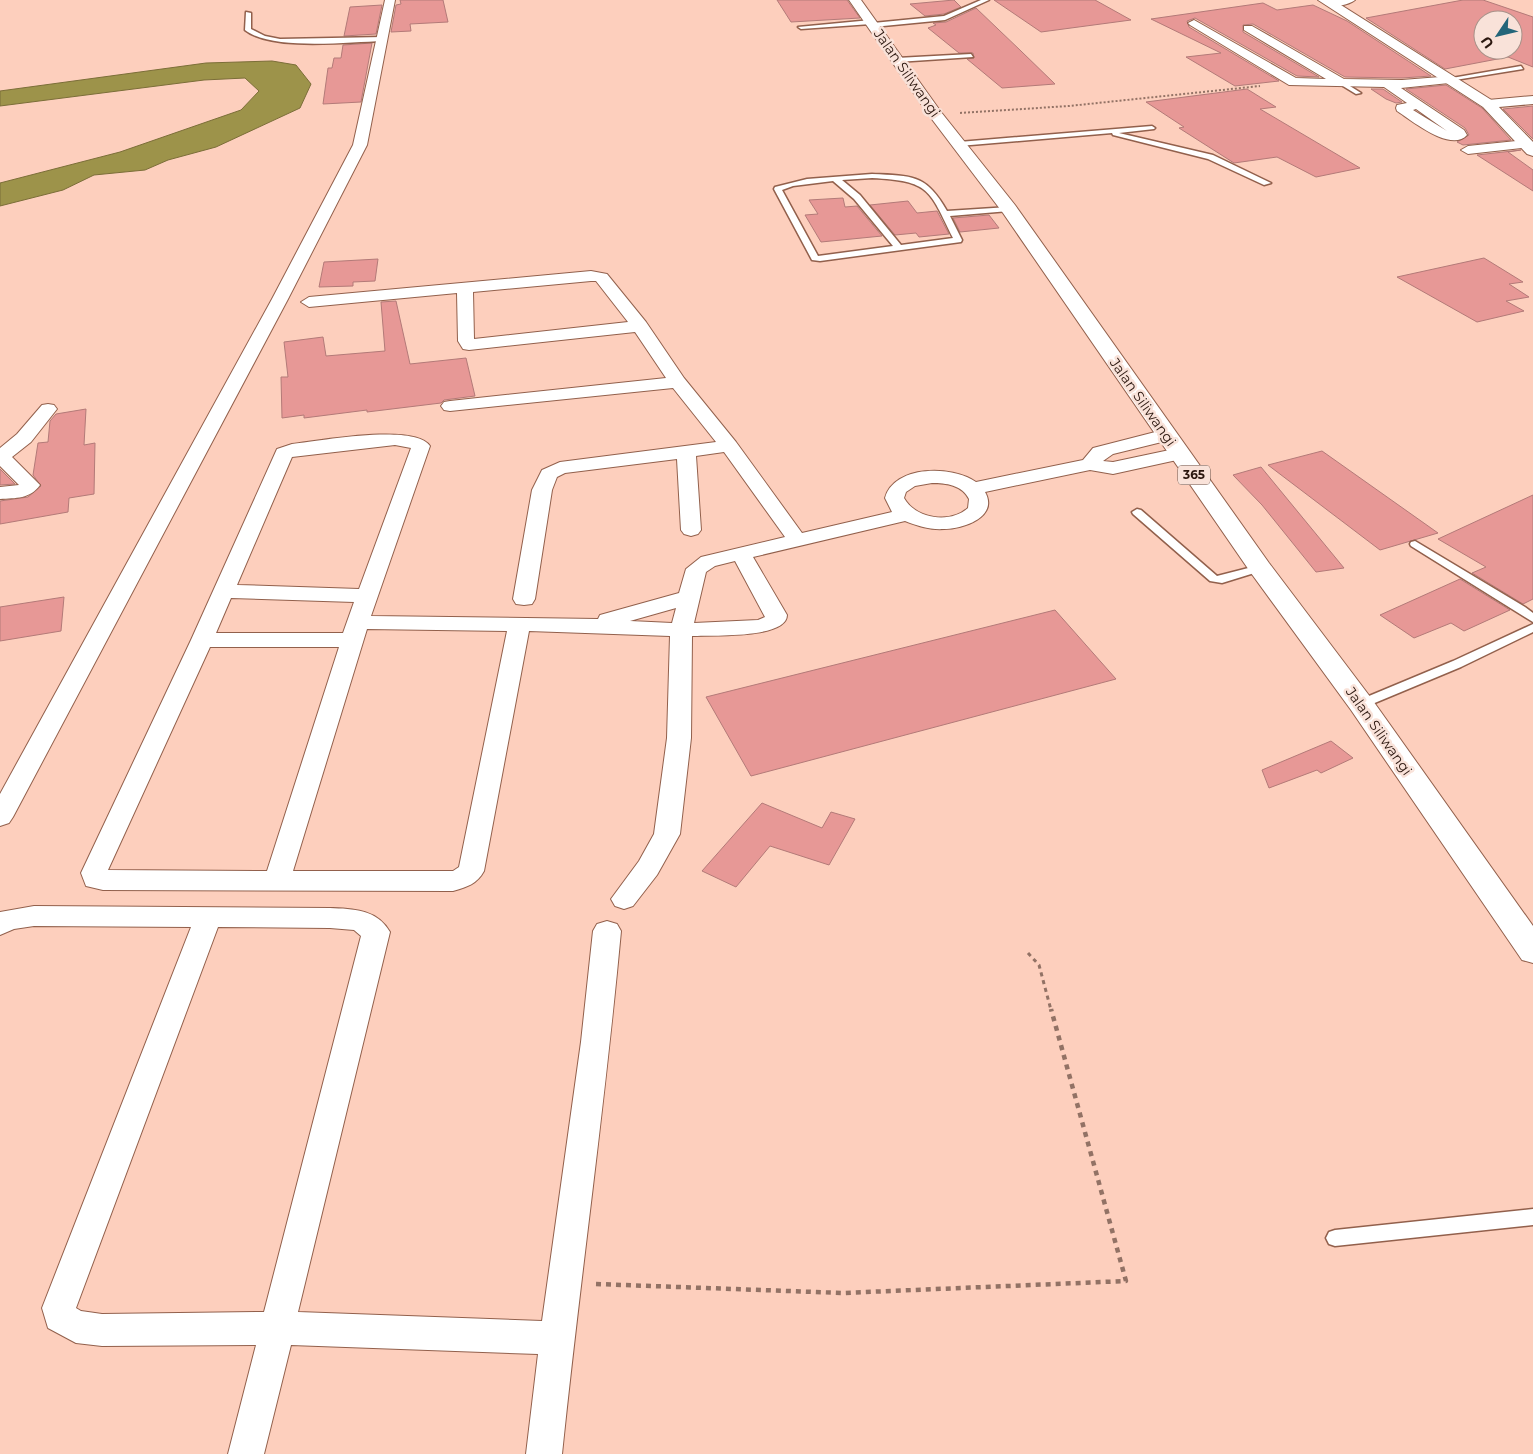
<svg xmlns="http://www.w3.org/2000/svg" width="1533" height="1454" viewBox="0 0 1533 1454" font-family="Montserrat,sans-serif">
<rect width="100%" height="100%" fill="#fdcfbd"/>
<path fill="#9d934a" stroke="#7b6e38" d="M272,61L296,65L311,84L300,108L216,147L168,160L145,170L94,175L63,190L0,206V183L120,152L241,110L259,91L245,78L204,80L0,106V91L206,63Z"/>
<path fill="#e79896" stroke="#b37a78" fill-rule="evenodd" d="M400,0H443L448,22L410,24L411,31L391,32L396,5L401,4Z
M777,0H847L860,18L791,22Z
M954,0L961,7L944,14L925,16L910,4Z
M994,0H1095L1131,20L1041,32Z
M1463,0H1483L1533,17V67L1508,57L1445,69L1366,18ZM1483,20H1513V50H1483Z
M1263,3L1277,10L1313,5L1347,21L1431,76L1402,78L1345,77L1253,24L1243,25V32L1319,77L1297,76L1195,18L1187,21L1189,27L1279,81L1235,86L1186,57L1221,53L1151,19Z
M382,5L376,34L344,36L350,7Z
M976,8L1021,51L1055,84L1002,88L967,59L974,58L973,53H959L928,28L936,25L933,23L946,22Z
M372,43L361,102L323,104L328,68H332L334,58H341L343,45Z
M1446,85L1482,108L1511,140L1463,145L1457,142L1469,135L1465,128L1406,89Z
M1247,89L1276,107L1260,109L1360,168L1316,177L1277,157L1234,163L1179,128L1184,127L1146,102Z
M1371,89H1383L1402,102L1396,103L1386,99Z
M1533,106V139L1503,109Z
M1521,150L1508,152L1533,170V191L1477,155Z
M843,198L845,207L857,206L882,236L821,242L805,215L818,214L809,200Z
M908,201L917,213L937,211L949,234L919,237L916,233L895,235L870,205Z
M989,215L999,228L960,232L953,218Z
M1484,258L1523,282L1509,284L1529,297L1506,301L1524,311L1477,322L1397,277Z
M378,259L375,281L353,282V286L319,287L324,262Z
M396,301L410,364L466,358L475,396L444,400L441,403L367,412V410L304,418V415L282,418L281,377H288L284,342L323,337L326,356L385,351L381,302Z
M86,409L84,445L95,443L94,494L69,498L68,512L0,524V501L28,497L41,486L33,475L38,443L48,442L50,421L56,414Z
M1322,451L1438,533L1380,550L1268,465Z
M1261,467L1344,568L1316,572L1262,505L1233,475Z
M0,469L15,484L0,485Z
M1533,495V599L1523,604L1472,573L1486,567L1438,539Z
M1460,579L1510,610L1464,631L1451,623L1414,638L1380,615Z
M64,597L61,631L0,641V607Z
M1055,610L1116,679L751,776L706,697Z
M1331,741L1353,758L1321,773L1317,770L1269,788L1262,770Z
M762,803L822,828L831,812L855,819L829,865L770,846L736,887L702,871Z"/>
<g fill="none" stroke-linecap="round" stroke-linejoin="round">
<g stroke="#92604c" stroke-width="3">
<path id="lane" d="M981,0H989L945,20L873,27L871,24L801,29L798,27L871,20L873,23L944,16Z
M246,12L251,13V29L265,36L280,39L383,37L386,39L383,41C348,42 271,51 245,30Z
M971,54L973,57L897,62L894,60L897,58Z
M1521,66L1523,69L1449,81L1446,79Z
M1338,81H1342L1361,93L1356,94L1338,83Z
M1152,126L1155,128L1154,129L1119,133L1213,155L1271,183L1264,185L1208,159L1113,135L1112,133L959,146L955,144L959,142Z
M872,174C913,176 926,174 947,211L1009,207L1013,209L1009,211L950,216L962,240L961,242L820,261L812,260L774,189L775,187L807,179ZM872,178C930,181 929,189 953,238L901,245L860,195L842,180ZM833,181L854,199L893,246L818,256L782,190L793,186Z
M1137,509L1141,510L1217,576L1260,565L1266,568L1264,570L1222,583L1210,581L1133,514L1132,512Z
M1415,541L1525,607L1533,613V622L1411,546L1410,544L1411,542Z
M1533,624V632L1461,667L1365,707L1361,708L1355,704L1357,701L1453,661Z
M1533,1209V1225L1335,1246L1329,1244L1326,1238L1329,1232L1335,1230Z"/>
</g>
<g stroke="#92604c" stroke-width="2">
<path id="street" d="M385,0H395L367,145L288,299L13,817L9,823L0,826V794L272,299L353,145Z
M1355,0C1349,5 1330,9 1324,3L1328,0Z
M1194,20L1296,78L1326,79L1244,30V26H1252L1344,79L1402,80L1453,76L1455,79L1453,82L1449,83L1401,88L1464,130L1467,135C1451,153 1411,120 1397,111L1396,108L1397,105L1407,103L1384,87L1289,85L1190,25L1188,23ZM1416,109L1447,131L1413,110Z
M1533,96V104L1488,108L1482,104L1488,100Z
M1526,140L1531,141L1533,144L1531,147L1468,154L1461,150L1468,146Z
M591,271L607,274L646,322L684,378L736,442L802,533L892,512L885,498C894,465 952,465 976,482L1083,460L1093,448L1167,429L1174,431L1176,435L1174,439L1113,454L1103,461L1113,462L1179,448L1186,450L1188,454L1186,458L1113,474L1090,470L985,492C999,517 963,529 944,529C930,530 918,526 905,521L753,557L787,615C787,639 710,635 692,636L691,738L680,834L657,875L633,906L624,909L615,906L611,899L639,861L654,834L667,738L670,636L529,631L484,871C477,884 467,887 453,891L103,890L86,886L81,873L191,640L277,449L292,444C319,441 415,423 430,446L371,616L598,619L600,615L679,593L686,569L701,557L785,537L724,452L696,456L701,530L698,534L691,536L684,534L681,530L677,459L565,473L557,477L552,490L535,599L532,604L524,605L516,604L513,599L532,490L542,470L560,462L716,442L673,388L450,411L444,410L441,406L444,402L450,401L666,378L635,332L469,350L463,349L458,341L457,293L309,307L301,302L309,297ZM591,281H596L628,322L474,339L473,292ZM395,445L411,448L359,589L237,585L292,457ZM932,483C946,483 962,485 969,499L968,508C950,524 916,519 904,498L906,492L915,486ZM735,561L765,617L758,620L694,623L706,572L715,566ZM231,598L354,602L343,633H216ZM676,608L672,623L630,621ZM367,629L507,631L459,867L453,871H293ZM210,647H339L267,871L108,870Z
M48,404L54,405L57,409L31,442L12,457L40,485C30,499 16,498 0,499V487L19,485L0,466V448L17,434L42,405Z
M34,906L330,908C353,909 377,909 390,932L298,1312L542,1321L581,1042L593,931L597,924L607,921L617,924L621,931C605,1106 580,1279 562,1454H526L538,1354L291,1345L264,1454H228L256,1345L102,1346L76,1343L48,1328L42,1308L191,927L34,926L14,929L0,935V912ZM218,927L330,928L354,930L361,936L264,1312L102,1314L81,1311L76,1308Z"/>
</g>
<g stroke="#92604c" stroke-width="2">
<path id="secondary" d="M1318,0H1333L1493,101L1533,142V156L1527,154L1483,107Z"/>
</g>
<g stroke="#92604c" stroke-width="2">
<path id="primary" d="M849,0H861L941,112L1015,205L1269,563L1371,698L1533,926V963L1522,960L1351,710L1251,573L1003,213L931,118Z"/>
</g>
<path stroke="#927265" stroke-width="2" stroke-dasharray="2 2" stroke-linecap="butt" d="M960,113L1069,106L1260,86"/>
<path stroke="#927265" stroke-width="3" stroke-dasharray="4 4" stroke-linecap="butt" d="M1028,953L1039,965L1051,1010"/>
<path stroke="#927265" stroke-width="4.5" stroke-dasharray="5 5" stroke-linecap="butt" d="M596,1284L843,1293L1126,1281L1051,1009"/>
<use href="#lane" fill="#fff" fill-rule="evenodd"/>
<use href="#street" fill="#fff" fill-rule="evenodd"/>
<use href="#secondary" fill="#fff" fill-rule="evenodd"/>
<use href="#primary" fill="#fff" fill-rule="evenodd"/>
</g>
<g text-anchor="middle" stroke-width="5" stroke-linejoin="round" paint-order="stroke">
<rect fill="#f9e2d9" stroke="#69544c" stroke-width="1" x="1178" y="465.5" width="32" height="19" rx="4"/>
<g font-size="12" font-weight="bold" fill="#2b170f">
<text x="1194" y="479">365</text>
</g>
<g font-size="14" fill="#2b170f" stroke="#f9e2d9">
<text transform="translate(907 73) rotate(55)" y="5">Jalan Siliwangi</text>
<text transform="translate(1143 402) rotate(55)" y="5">Jalan Siliwangi</text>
<text transform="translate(1379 731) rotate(55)" y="5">Jalan Siliwangi</text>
</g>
</g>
<g transform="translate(1498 35) rotate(235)"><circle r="24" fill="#f9e2d9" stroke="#a79188"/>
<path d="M0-4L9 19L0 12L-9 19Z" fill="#246579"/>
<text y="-8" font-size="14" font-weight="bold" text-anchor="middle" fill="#2b170f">U</text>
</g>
</svg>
